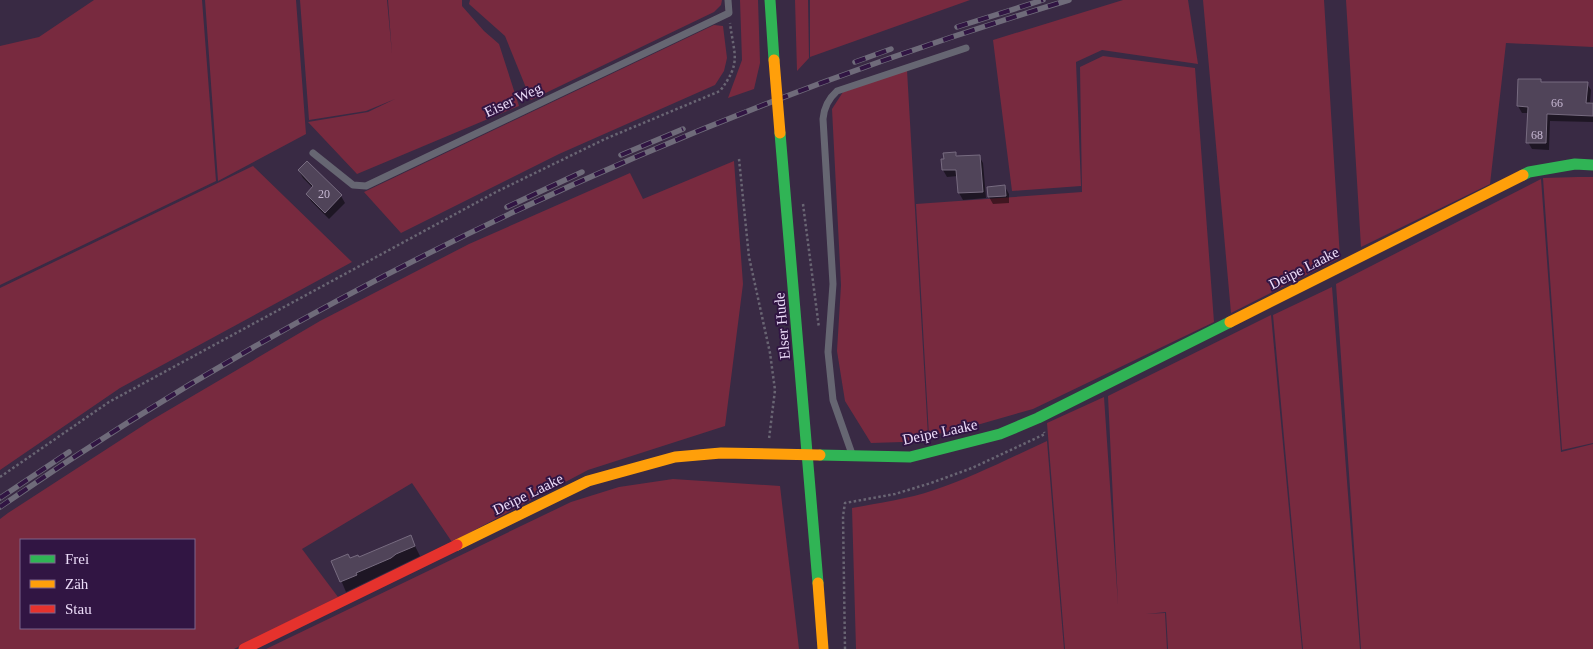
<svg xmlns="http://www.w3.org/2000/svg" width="1593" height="649" viewBox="0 0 1593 649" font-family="Georgia,serif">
<rect width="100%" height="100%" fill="#392a44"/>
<path fill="#782a3f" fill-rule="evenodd" d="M94,0H202L216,181L0,285V46L39,37Z
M205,0H296L306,134L218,181Z
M300,0H387L392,54L388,0H462V6L484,31L499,44L519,106L357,174L308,122L368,112L395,99L366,111L309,120Z
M470,0H722L721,5L714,12L531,100L505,36L469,4Z
M740,0H758L760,63L754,89L728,98L742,60Z
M795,0H808L809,58L797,71Z
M810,0H970L810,57Z
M1123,0H1188L1198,64L1102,50L1076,62L1081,186L1012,191L993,40Z
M1203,0H1324L1340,258L1231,313Z
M1346,0H1593V47L1506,43L1490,184L1361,247Z
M714,25L723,26L727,58L724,71L715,85L559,154L401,233L364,192Z
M1103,56L1195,68L1214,322L1033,409L977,425L929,436L916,204L1082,192L1080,67Z
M907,70L928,436L903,442L871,443L845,401L837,351L841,285L832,109L843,92Z
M734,161L743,284L725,426L588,470L452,542L412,483L302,549L338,597L234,649H0V519L8,513L150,421L320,321L469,244L630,173L643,199ZM21,540H194V628H21Z
M253,166L352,262L120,388L0,470V288Z
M1578,177H1593V443L1562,450L1543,178Z
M1541,179L1561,452L1593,444V649H1361L1336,284Z
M1332,287L1360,649H1303L1273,315Z
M1271,315L1302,649H1168L1166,612L1146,614L1165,613L1167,649H1065L1047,423L1104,397L1118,604L1108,396Z
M1047,441L1064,649H856L852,508C879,503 908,499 934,490C973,477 1010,458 1047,441Z
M673,479L780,486L799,649H266L571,502L619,487Z"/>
<path fill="#0007" d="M1541,83L1587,84L1591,90L1590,102H1593V122L1550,121L1549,150L1532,149L1528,142L1529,113H1522L1518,106Z
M955,153L958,157L979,156L983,163L986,198L963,200L959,193L958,176L947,177L943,170V160Z
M299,171L341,196L345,203L329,219L311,201L307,194L313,188L303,178Z
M1005,187L1009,194V203L993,204L989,197Z
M410,536L420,556L346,592L333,561L359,559Z"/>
<path fill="#504459" stroke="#776b80" d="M1518,79H1541V82H1588L1586,103H1593V116L1547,114L1546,143H1526L1528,107L1517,106Z
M956,152V156L980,155L983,192L958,193L956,170H942L941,159H944L943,153Z
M307,161L342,195L325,213L306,194L313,186L298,170Z
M1005,185L1006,196L988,197L987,187Z
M411,535L415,546L396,554L391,558L356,573L357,575L340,582L331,561L348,554L350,558L358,555L359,557Z"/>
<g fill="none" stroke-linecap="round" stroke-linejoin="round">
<path stroke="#696573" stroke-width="2.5" stroke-dasharray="2.5 2.5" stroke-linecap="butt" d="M739,159L749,257L770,353L775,390L769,439
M803,204L819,328
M0,477L109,402L496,192L605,139L720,91C742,62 734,56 730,23
M845,649L843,516L845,503L895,494L931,483L972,468L1045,434L1044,432"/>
<path stroke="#666672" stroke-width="7" d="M313,153L353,185L366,186L729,13L728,0
M852,454L833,400L828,352L833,284L823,119C824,107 828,99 837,91L966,48"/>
<path stroke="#30b455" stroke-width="11" d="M770,0L774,60
M780,133L818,583
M1523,175L1529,172L1575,164L1593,165
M820,455L910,457L1000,434L1038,418L1230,322"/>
<path stroke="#ff9f0a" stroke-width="11" d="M1230,322L1523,175
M457,545L588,481L675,457L721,453L820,455
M818,583L823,649"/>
<path stroke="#e5322d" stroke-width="11" d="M244,649L457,545"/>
<g stroke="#6f6b7a" stroke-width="5.5">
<path id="rail" d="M957,27L1043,0
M855,62L891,49
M621,155L683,129
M507,207L582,172
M0,498L69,452
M0,507C326,281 690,114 1069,0"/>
</g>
<use href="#rail" stroke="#311543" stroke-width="4" stroke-dasharray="11" stroke-linecap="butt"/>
<path stroke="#ff9f0a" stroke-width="11" d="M774,60L780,133"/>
</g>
<g text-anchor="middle" stroke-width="4" stroke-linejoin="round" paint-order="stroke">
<g font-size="12" fill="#c5b6d1">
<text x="1557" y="107">66</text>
<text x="1537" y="139">68</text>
<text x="324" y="198">20</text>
</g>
<g font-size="15" fill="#ecdcf9" stroke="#311543">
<text transform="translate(513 100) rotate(-25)" y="5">Eiser Weg</text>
<text transform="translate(1304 268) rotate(-27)" y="5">Deipe Laake</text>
<text transform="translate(782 326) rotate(-95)" y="5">Elser Hude</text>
<text transform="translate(940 432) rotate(-12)" y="5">Deipe Laake</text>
<text transform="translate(528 494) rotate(-26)" y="5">Deipe Laake</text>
</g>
</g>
<rect x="20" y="539" width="175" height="90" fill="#311543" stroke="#7c658c"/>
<rect x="30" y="555" width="25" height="8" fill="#30b455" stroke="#7c658c"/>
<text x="65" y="564" font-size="15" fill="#ecdcf9">Frei</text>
<rect x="30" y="580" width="25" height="8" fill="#ff9f0a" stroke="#7c658c"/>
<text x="65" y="589" font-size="15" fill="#ecdcf9">Zäh</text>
<rect x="30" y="605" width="25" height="8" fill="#e5322d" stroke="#7c658c"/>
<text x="65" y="614" font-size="15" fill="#ecdcf9">Stau</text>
</svg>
